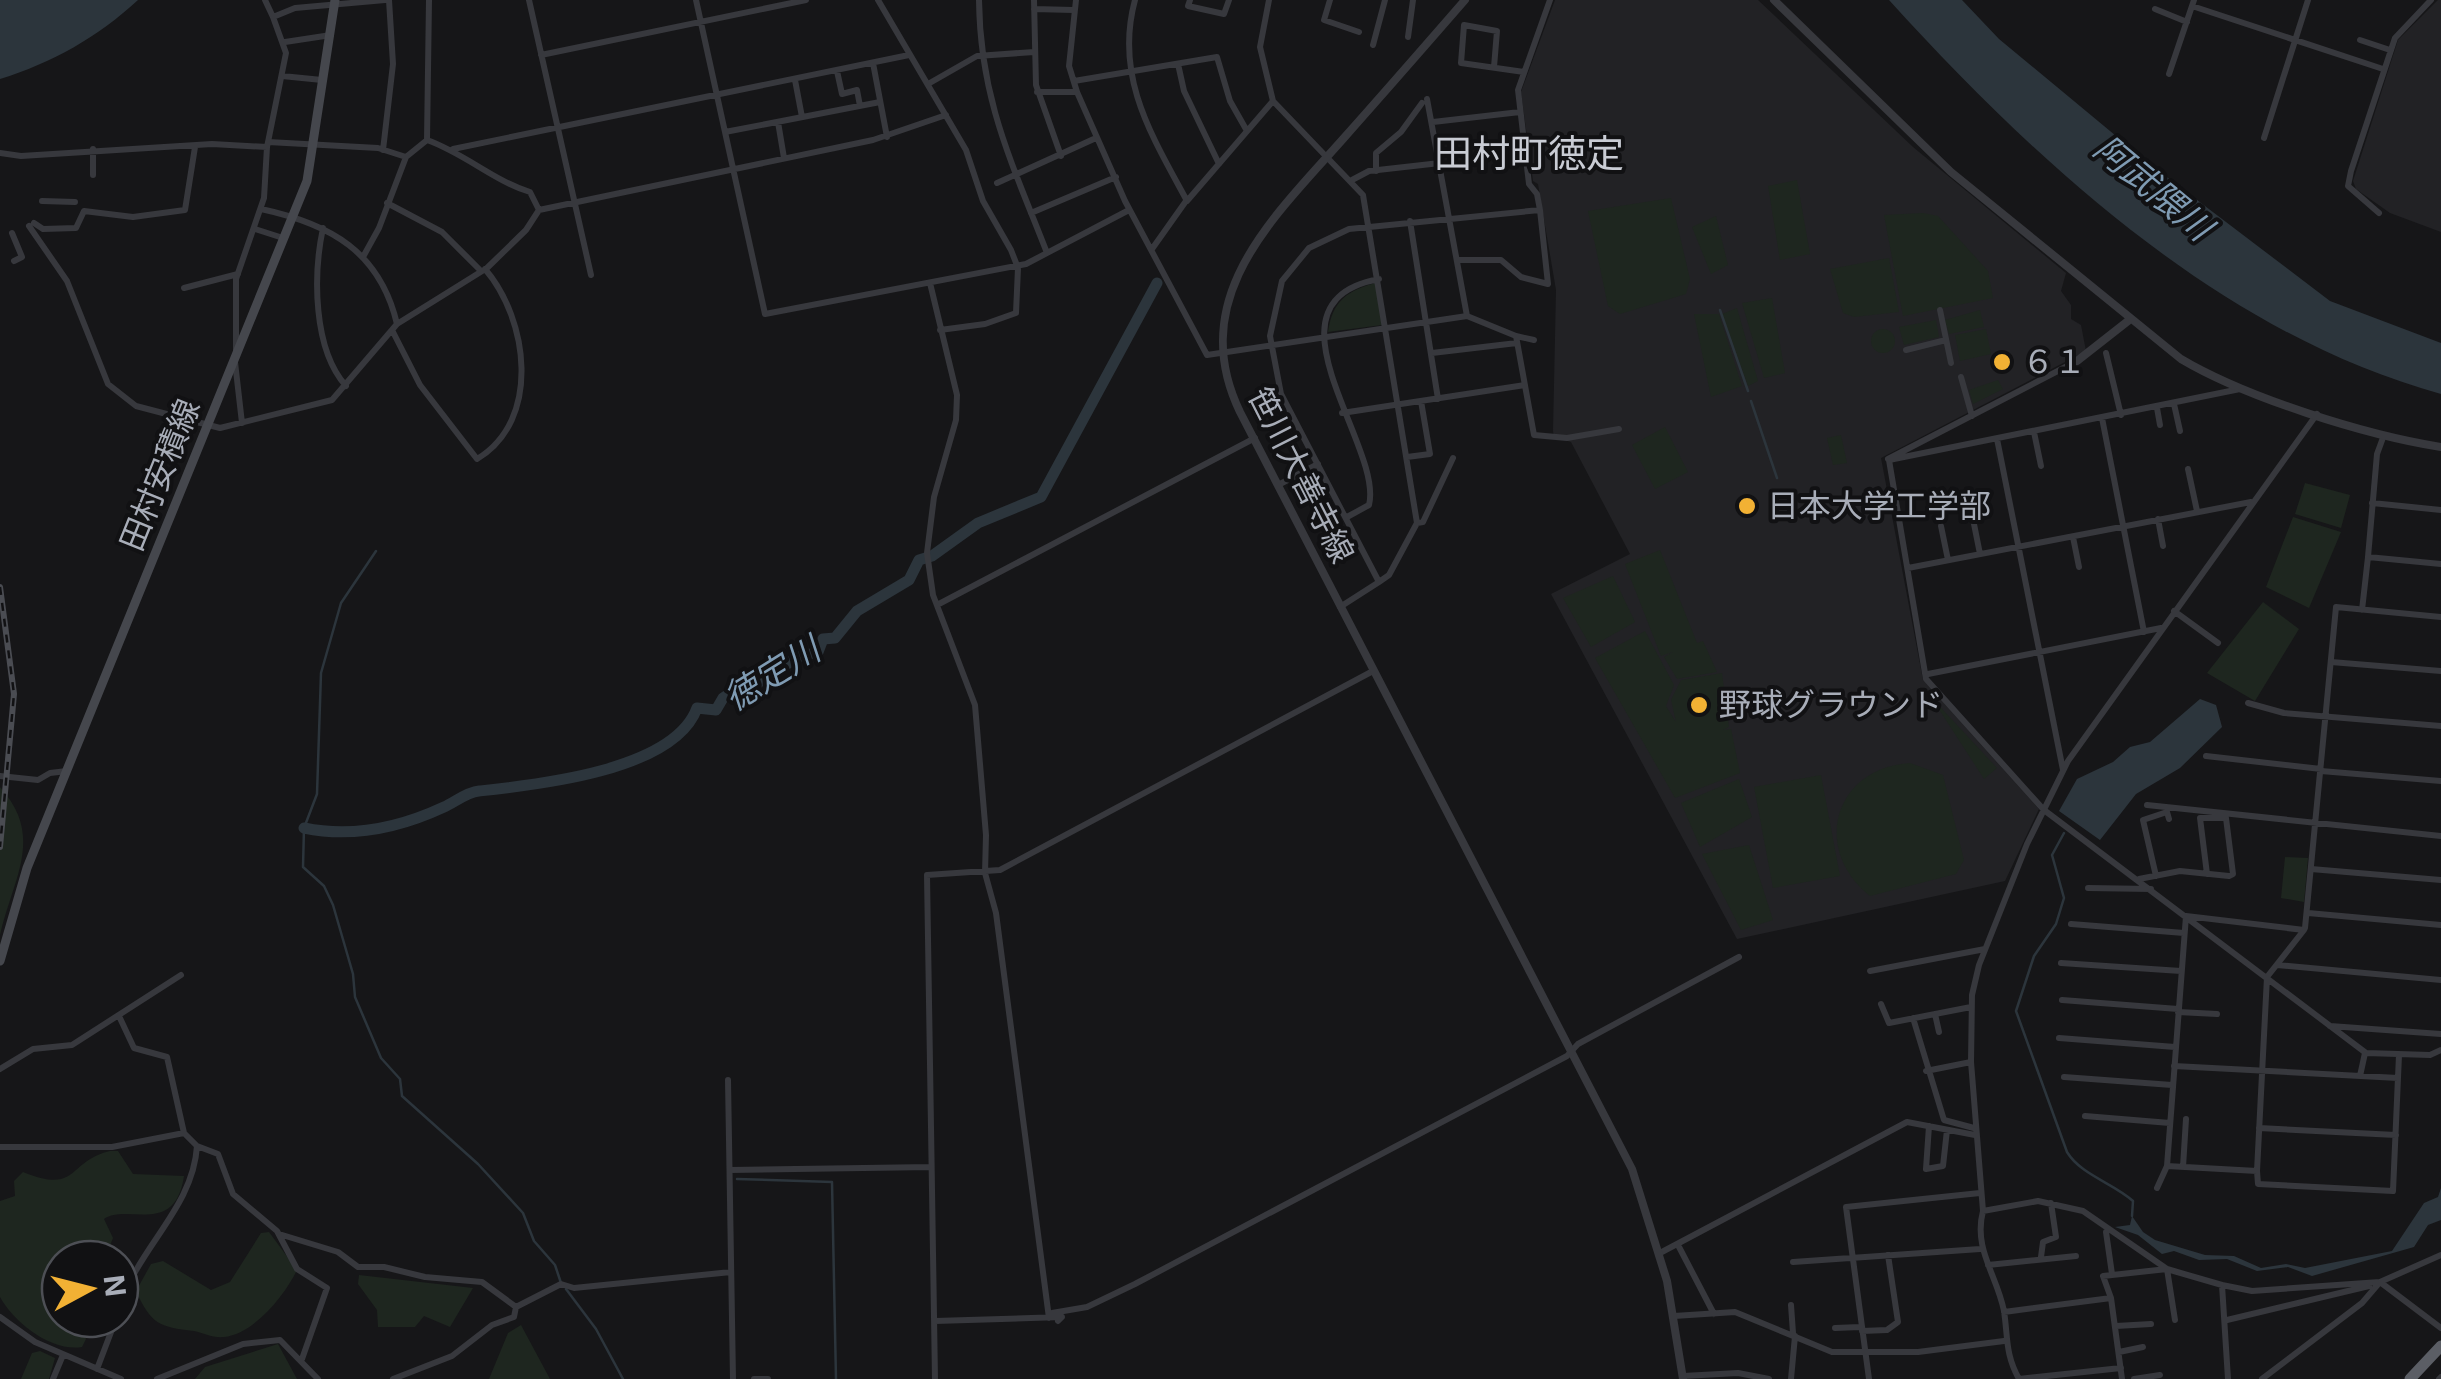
<svg xmlns="http://www.w3.org/2000/svg" width="2441" height="1379" viewBox="0 0 2441 1379" font-family="Inter,'Noto Sans JP',sans-serif">
<rect width="100%" height="100%" fill="#161618"/>
<path fill="#222225" d="M1555,0H1758L1913,147L2066,273L2061,291L2071,305V319L2081,325L2086,351L1881,458L1923,680L2039,809L2005,881L1737,939L1551,594L1630,554L1571,442L1554,437L1553,431L1556,290L1538,184L1533,181L1521,92Z
M2438,0H2441V232L2390,213L2356,189L2353,181L2398,40Z"/>
<path fill="#1e261f" d="M1797,180L1810,254L1780,260L1768,186Z
M1671,198L1690,279L1686,294L1620,314L1608,306L1588,211Z
M1923,213L1938,216L1988,271L1993,298L1903,316L1884,215Z
M1716,216L1728,265L1711,274L1692,227Z
M1889,258L1899,312L1854,317L1843,313L1830,269Z
M1376,283L1382,325L1328,332C1332,301 1348,290 1376,283Z
M1772,298L1785,373L1764,378L1742,303Z
M1737,308L1758,381L1748,386L1722,314Z
M1980,310L1984,327L1949,334L1945,320Z
M1694,314H1719L1742,386L1711,397Z
M1936,320L1939,337L1904,345L1899,327Z
M1986,329L1991,354L1960,361L1955,335Z
M1871 341a12 12 0 1 1 24 0a12 12 0 1 1-24 0Z
M1998,380L2003,389L1973,404L1969,390Z
M1665,427L1688,472L1655,489L1632,445Z
M1841,435L1847,463L1833,465L1827,438Z
M2305,483L2350,495L2341,528L2295,514Z
M2293,517L2341,532L2309,608L2266,587Z
M1660,550L1697,643L1703,641L1717,672L1677,679L1664,657L1673,652L1661,656L1625,564Z
M1613,576L1635,622L1591,647L1563,598Z
M2263,602L2299,629L2255,701L2207,673Z
M1645,631L1674,685L1666,706L1676,722L1671,700L1681,680L1722,673L1729,727L1723,730L1731,729L1740,773L1675,798L1595,658Z
M1931,697L1997,768L1984,779Z
M1910,763L1943,775L1964,860L1956,874L1870,896C1811,849 1834,768 1910,763Z
M1821,775L1840,876L1773,888L1754,787Z
M1739,779L1752,817L1700,847L1681,803Z
M0,787C45,837 13,878 0,935Z
M1749,845L1773,920L1741,930L1702,854Z
M2285,857L2308,858L2304,902L2281,898Z
M110,1151H118L133,1174L184,1176C175,1237 127,1203 104,1219L113,1238L107,1253L112,1259H60V1300L52,1317L60,1324L81,1328L86,1339L82,1347C52,1352 14,1323 0,1297V1201L15,1196L14,1181L23,1172C79,1195 67,1161 110,1151Z
M269,1232L297,1270C285,1295 254,1334 224,1337C212,1338 204,1333 194,1331C159,1327 151,1324 136,1291L151,1264L163,1261L211,1290L230,1282L261,1233Z
M359,1275L473,1288L450,1327L424,1316L415,1327H378L377,1310L358,1284Z
M521,1325L550,1379H489L508,1333Z
M278,1344L297,1379H195L205,1367Z
M40,1351L55,1358L49,1379H21L32,1353Z"/>
<path fill="#2c353c" d="M0,0H138C98,37 52,63 0,79Z
M1889,0H1962L1999,39L2151,165L2330,301L2441,343V394C2222,334 2038,164 1889,0Z
M2200,699L2216,705L2222,727L2180,768L2136,794L2100,840L2059,811L2077,779L2113,762L2130,747L2150,742Z
M2441,1188V1220L2428,1225L2414,1247L2312,1276L2288,1267L2257,1271L2227,1259L2199,1260L2174,1251L2162,1254L2138,1235L2115,1227L2130,1225L2132,1216L2143,1232L2155,1240L2205,1255L2234,1256L2261,1268L2286,1264L2305,1268L2392,1251L2424,1203L2438,1197Z"/>
<g fill="none" stroke-linecap="round" stroke-linejoin="round">
<path stroke="#2c353c" stroke-width="2.5" d="M1720,310L1748,391
M1751,401L1777,478
M376,551L341,603L321,673L317,794L304,828L303,867L324,886L333,905L353,974L355,997L381,1058L400,1079L402,1096L478,1164L523,1213L534,1241L555,1265L561,1283
M2064,833L2052,855L2064,898L2056,924L2034,956L2016,1011L2067,1152C2081,1175 2113,1183 2133,1201L2132,1216
M737,1179L832,1182L836,1379
M566,1289L596,1329L623,1379"/>
<path stroke="#2c353c" stroke-width="11" d="M304,828C352,838 399,828 444,807C455,802 467,792 479,791C536,785 674,771 697,708L716,710L723,698L748,681H763L797,657L818,652L823,639L835,638L857,611L909,580L919,560L932,556L978,523L1041,497L1157,283"/>
<path stroke="#37383d" stroke-width="6" d="M265,0L273,17
M529,0L591,275
M696,0L765,314L1026,264L1129,210
M878,0L966,150L983,201L1011,250L1018,268L1016,313L985,324L940,330
M979,0C980,99 1012,163 1047,253
M1034,0L1036,85L1061,156
M1135,0C1114,77 1152,136 1187,201L1273,101
M1190,0L1188,6L1224,14L1229,0
M1269,0L1260,47L1273,101L1363,195L1417,523
M1330,0L1324,20L1359,32
M2192,6L2383,69
M1034,9L1073,10
M2155,9L2187,22
M1408,37L1413,0
M2360,40L2390,50
M285,42L331,35
M1373,45L1385,0
M541,55L806,0
M873,63L887,137
M1178,64L1184,91L1219,164
M1494,67L1497,31L1464,25L1461,63L1524,72
M837,71L842,94L857,90L860,106
M2169,74L2194,0
M282,76L322,80
M795,80L802,117
M1074,81L1217,57L1230,101L1247,131
M928,84L977,56L1034,52
M1037,92H1077L1069,66L1076,0
M1077,92L1125,201L1207,355L1467,316
M1427,99L1467,316L1516,336L1534,435L1567,438L1619,429
M778,122L784,158
M1433,122L1520,112
M725,132L880,102
M2264,138L2308,0
M268,142L378,148L406,157L427,140L429,0
M93,149V175
M453,149L909,55
M383,150L393,64L389,0
M0,153L21,156L212,144L267,147
M1376,171V153L1401,132L1422,103
M1352,180L1369,171L1440,163
M997,183L1096,138
M42,201L75,202
M387,203L442,232L480,270
M261,209C331,224 380,252 397,324
M539,210L873,140L946,115
M1031,213L1116,177
M2379,213L2348,186L2351,171L2395,38L2431,0
M1410,221L1438,399
M34,223L43,229L76,228L84,211L133,217L185,210L195,147
M29,226L67,281L108,384L136,406L220,428L332,400L397,324L487,268L526,230L539,210L530,192C494,181 464,153 427,140
M323,228C313,275 313,349 346,386
M255,229L283,238
M12,233L22,257L14,261
M1152,249L1186,201
M363,257L379,228L406,157
M1458,260H1501L1521,277L1548,284L1540,210
M930,283L957,395L956,420L934,497L927,553L933,595L975,705L986,835L985,873L996,913L1049,1318
M184,288L238,274
M1940,310L1951,363
M392,330L420,385L477,459C542,420 528,319 485,269
M1516,336L1534,340
M236,350V279L264,198L267,147L286,53L273,17L295,8L385,0
M1906,350L1946,340
M1432,353L1517,343
M2106,353L2121,415
M235,362L242,423
M1961,377L1972,416
M2174,404L2180,431
M2157,408L2160,425
M1342,413L1525,385
M2102,418L2144,632
M2034,432L2041,466
M2384,435L2377,454L2368,557L2441,564
M1997,439L2063,770
M1407,457L1430,454L1421,401
M1888,459L2077,361
M1889,460L1926,679L2044,810L2366,1053L2430,1055L2441,1050
M1889,460L2240,389
M2188,469L2197,511
M1280,484L1318,464
M2372,503L2441,510
M1347,517L1369,505C1384,446 1254,302 1379,279
M1973,519L1980,554
M2158,519L2163,546
M1941,526L1948,560
M2073,537L2079,567
M1908,568L2251,502
M1379,582L1389,575L1417,523L1423,522L1453,458
M937,605L1255,438
M1340,607L1379,582L1281,394L1270,336L1282,281L1309,248L1349,229L1540,210L1537,194L1529,184L1518,90L1550,0
M2362,610L2368,557
M2174,611L2218,643
M2331,662L2441,671
M1928,674L2161,628
M2248,703L2284,713L2441,726
M2206,756L2321,769
M2321,771L2441,781
M0,776L38,780L50,773L67,771
M2147,805L2441,836
M2311,869L2441,880
M2156,876L2143,820L2167,812L2169,819
M2139,879L2180,871L2229,876L2233,874L2226,818H2200L2207,874
M2088,888L2151,889
M2308,913L2441,925
M2071,924L2184,933
M2304,930L2186,916L2167,1166L2257,1171L2267,977L2304,930L2305,928L2336,607L2441,617
M2061,963L2181,971
M2277,965L2441,980
M1870,971L1985,949
M2062,1000L2178,1009
M1881,1004L1889,1023L1971,1007
M2178,1012L2217,1014
M1935,1014L1939,1032
M119,1016L134,1048L167,1057L184,1133L197,1146C193,1209 137,1248 120,1307
M1913,1018L1944,1120L1974,1128
M2330,1026L2441,1034
M2059,1038L2175,1047
M2174,1066L2398,1078
M0,1069L33,1049L72,1045L181,975
M1926,1071L1971,1062
M2360,1076L2365,1053
M2064,1077L2172,1085
M728,1080L733,1379
M2085,1116L2170,1123
M1929,1126L1926,1169L1943,1166L1947,1130
M2259,1128L2396,1135
M197,1146L218,1154L233,1194L277,1231L297,1269L327,1288L302,1359
M0,1147H112L184,1133
M2183,1167L2186,1119
M730,1170L931,1167
M2257,1171L2258,1184L2393,1191L2399,1055
M2157,1188L2167,1166
M1983,1211L2038,1201L2083,1211L2167,1269L2222,1285L2228,1379
M2106,1232L2112,1274
M279,1234L338,1252L358,1267H384L425,1277L482,1282L516,1307
M1678,1245L1714,1314
M1660,1253L1907,1122L1975,1135
M2041,1257L2043,1242L2056,1237L2051,1203
M1793,1262L1980,1249
M1988,1265L2076,1256
M2222,1285L2252,1291L2380,1282L2441,1328
M2111,1298L2103,1276L2167,1269L2175,1320
M1791,1305L1793,1333
M2004,1312L2111,1298L2122,1379
M1052,1313L1087,1307L1135,1284L1567,1056L1578,1044L1739,957
M1674,1316L1735,1312L1832,1352H1918L2004,1341
M0,1317L35,1342L121,1379
M2227,1320L2369,1286
M935,1321L1062,1317L1058,1321
M2116,1326L2151,1324
M1835,1328L1860,1327
M1862,1331L1887,1330L1898,1322L1888,1255
M2119,1352L2143,1347
M97,1369L116,1319
M1683,1376L1738,1373L1769,1379
M53,1379L63,1355
M157,1379L243,1344L280,1340L318,1379
M393,1379L452,1356L492,1325L514,1317L516,1307L561,1284L574,1288L731,1272
M754,1379H768
M935,1379L927,875L1000,870L1373,671
M1791,1379L1795,1336
M1869,1379L1846,1207L1980,1193
M2019,1379C2005,1354 2008,1337 2004,1311C1997,1275 1973,1249 1983,1211L1971,1062L1972,995L1979,965L2027,844L2068,761L2317,414
M2019,1379L2121,1368
M2134,1379L2160,1375
M2262,1379L2362,1303L2380,1282L2441,1255
M2439,1379L2441,1377"/>
<path stroke="#37383d" stroke-width="8" d="M1465,0C1425,46 1384,93 1343,139C1273,218 1185,298 1240,412L1632,1169L1667,1281L1683,1379
M1774,0L1951,172L2181,359C2247,398 2365,435 2441,447
M2077,361L2128,321"/>
<path stroke="#45474d" stroke-width="9" d="M0,961L27,868L307,181L335,0"/>
<path stroke="#5b5e65" stroke-width="11" d="M2410,1379L2441,1346"/>
<g stroke="#4a4c52" stroke-width="6">
<path id="rail" d="M0,587L14,694L0,847"/>
</g>
<use href="#rail" stroke="#111113" stroke-width="2.5" stroke-dasharray="8" stroke-linecap="butt"/>
</g>
<g fill="#f2b134" stroke="#111113" stroke-width="4">
<circle cx="2002" cy="362" r="10"/>
<circle cx="1747" cy="506" r="10"/>
<circle cx="1699" cy="705" r="10"/>
</g>
<g text-anchor="middle" stroke-width="8" stroke-linejoin="round" paint-order="stroke">
<g font-size="32" fill="#a8adb8" stroke="#111113" text-anchor="start">
<text x="2022" y="373">６１</text>
<text x="1767" y="517">日本大学工学部</text>
<text x="1719" y="716">野球グラウンド</text>
</g>
<g font-size="32" fill="#a8adb8" stroke="#111113">
<text transform="translate(160 475) rotate(-68)" y="11">田村安積線</text>
<text transform="translate(1301 475) rotate(63)" y="11">笹川大善寺線</text>
</g>
<g font-size="35" font-style="italic" fill="#7f9bb3" stroke="#111113">
<text transform="translate(2153 188) rotate(40)" y="12">阿武隈川</text>
<text transform="translate(772 674) rotate(-32)" y="12">徳定川</text>
</g>
<g font-size="38" fill="#c9ccd4" stroke="#111113">
<text x="1529" y="167">田村町徳定</text>
</g>
</g>
<g transform="translate(90 1289) rotate(83)"><circle r="48" fill="#111113" stroke="#4d4f55" stroke-width="2.5"/>
<path d="M0-8L18 38L0 25L-18 38Z" fill="#f2b134"/>
<text y="-15" font-size="28" font-weight="bold" text-anchor="middle" fill="#a8adb8">N</text>
</g>
</svg>
